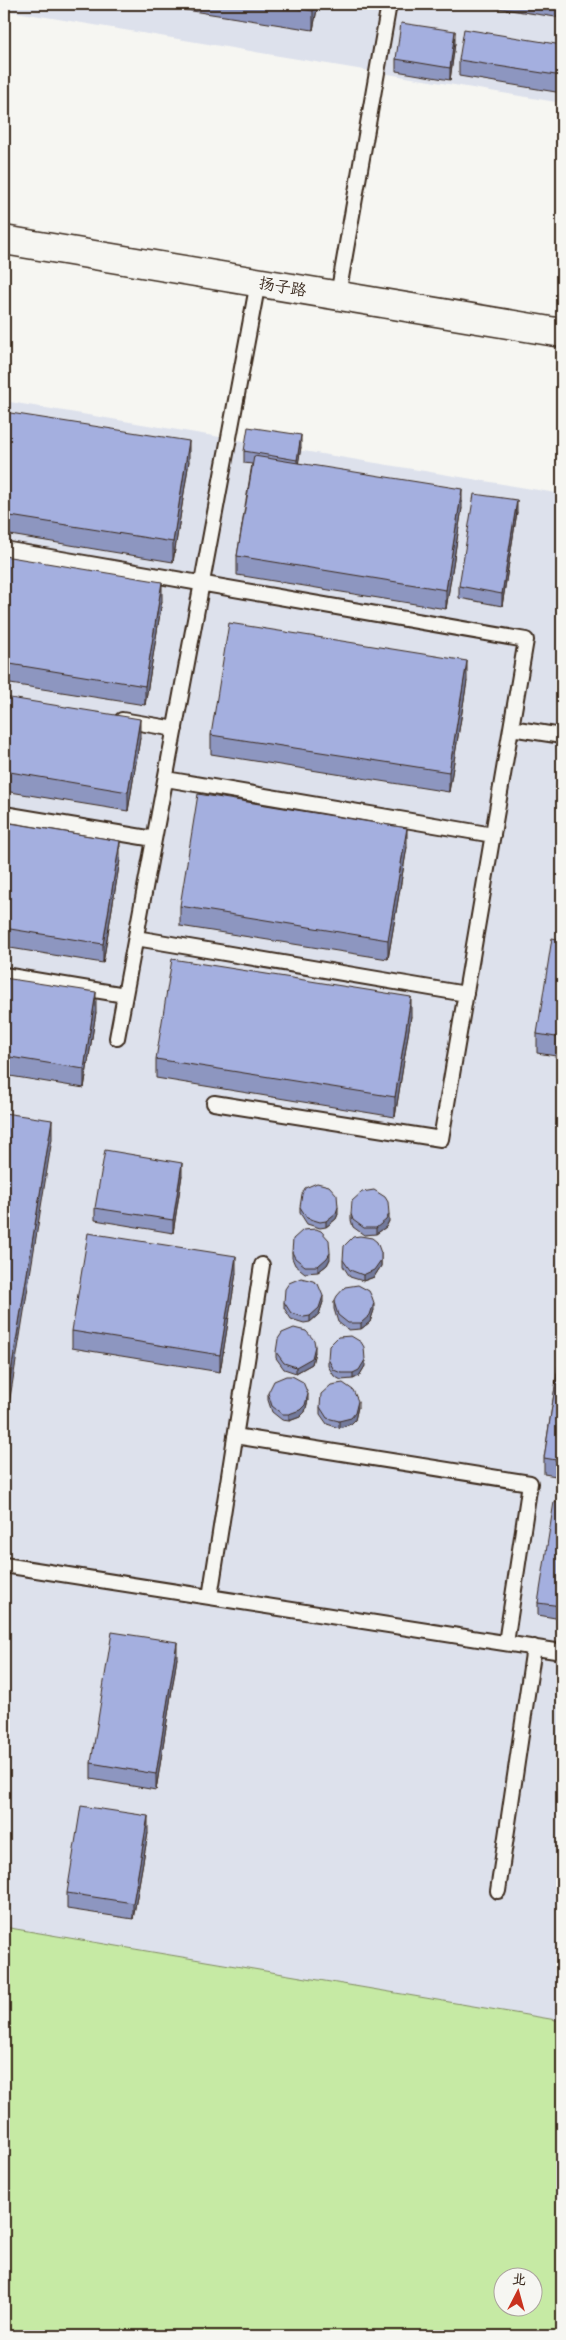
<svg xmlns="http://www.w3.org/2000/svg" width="566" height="2340" viewBox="0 0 566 2340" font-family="'Gochi Hand','LXGW WenKai TC',sans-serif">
<rect width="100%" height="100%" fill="#f6f6f2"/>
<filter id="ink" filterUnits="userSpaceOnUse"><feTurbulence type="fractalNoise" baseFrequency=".02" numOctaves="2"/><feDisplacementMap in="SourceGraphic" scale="10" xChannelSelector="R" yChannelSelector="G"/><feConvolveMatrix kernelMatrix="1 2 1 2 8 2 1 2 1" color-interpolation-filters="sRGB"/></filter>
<g filter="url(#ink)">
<path fill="#dde1ec" d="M4,4H562V103L4,10Z
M4,401L562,494V2021L4,1927Z"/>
<path fill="#c6eaa4" stroke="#808a61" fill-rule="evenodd" d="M4,1927L562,2021V2336H4ZM504,2278H534V2308H504Z"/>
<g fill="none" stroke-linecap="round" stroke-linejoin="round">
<g stroke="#3b2a1e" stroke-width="18">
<path id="lane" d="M338,295L389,4
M4,549L526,640L441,1139L214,1103
M122,720L175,729
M511,728L562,736
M166,779L493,835
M4,814L154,839
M136,938L466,994
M4,975L125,995
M117,1038L258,282
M235,1436L530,1483L506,1643
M4,1565L562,1652
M210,1597L262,1265
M498,1891L534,1647"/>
</g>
<g stroke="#3b2a1e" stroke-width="31">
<path id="secondary" d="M4,240L562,333"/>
</g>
<use href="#lane" stroke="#f6f6f2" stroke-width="14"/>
<use href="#secondary" stroke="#f6f6f2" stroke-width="28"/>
</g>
<path fill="#8d96c0" stroke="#3b2a1e" d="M148,4H318L313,30Z
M471,4H562V18Z
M455,43L450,80L396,71V59Z
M562,45V93L459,76V60Z
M4,412L189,461L173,562L4,534Z
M301,447L298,463L462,508L446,609L237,575V556L252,464L244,463V451Z
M517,512L502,606L459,598V586Z
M4,556L162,601L145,705L4,683Z
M467,681L449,792L211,754V735Z
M4,697L140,738L128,811L4,791Z
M4,822L120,860L103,963L4,947Z
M407,847L388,959L180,926V906Z
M562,889V922H560V903Z
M562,940V1057L537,1053V1034Z
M4,978L96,1012L84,1088L4,1075Z
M411,1016L395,1117L156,1078V1059Z
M182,1175L173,1233L95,1220V1208Z
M300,1207L338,1214L336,1219L326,1227L320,1228L307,1224L300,1213Z
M351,1214L389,1221L386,1227L376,1234L364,1235L353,1227L351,1220Z
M292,1252L330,1259L327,1265L318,1272L305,1273L295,1265L292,1258Z
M381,1253V1266L374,1277L363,1281L350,1277L343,1266V1260Z
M236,1273L220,1372L72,1348V1331Z
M284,1302H323L319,1314L310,1322L304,1323L291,1319L284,1308Z
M334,1302L374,1310L370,1322L361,1329L348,1330L338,1322L334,1309Z
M562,1342V1477L544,1474V1458Z
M276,1352H315L312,1364L296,1373L284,1369L276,1358Z
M328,1359L365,1366L359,1376L353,1379L341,1380L334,1376L328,1366Z
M268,1393L308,1400L305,1412L300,1417L289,1421L282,1420L272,1412L268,1400Z
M320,1407H358L355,1420L351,1424L339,1428L327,1424L320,1414Z
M562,1504L561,1619L538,1615V1603Z
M177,1658L156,1790L91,1779V1763Z
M148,1833L133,1919L67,1909V1893Z"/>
<path fill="#737a9c" stroke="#3b2a1e" d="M315,4H318L313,30V11Z
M455,31V43L450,80V68Z
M301,435V447L297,472V460Z
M189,441V461L173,562V542Z
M462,489V508L446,609V590Z
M517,500V512L502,606V594Z
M162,582V601L145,705V686Z
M467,661V681L449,792V772Z
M140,719V738L128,811V792Z
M407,828V847L388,959V940Z
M120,841V860L103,963V944Z
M96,992V1012L84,1088V1069Z
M411,997V1016L395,1117V1097Z
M52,1120V1139L4,1435V1415Z
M182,1163V1175L173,1233V1220Z
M338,1207V1214L336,1219L326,1227V1221Z
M389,1214V1221L386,1227L376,1234V1228Z
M330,1253V1259L327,1265L318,1272V1266Z
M236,1256V1273L220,1372V1355Z
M381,1260V1266L374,1277L363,1281V1275Z
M323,1296V1302L319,1314L310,1322V1316Z
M374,1303V1310L370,1322L361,1329V1323Z
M315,1346V1352L312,1364L296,1373V1367Z
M365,1360V1366L359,1376L353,1379V1373Z
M308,1394V1400L305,1412L300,1417L289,1421V1414Z
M358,1401V1407L355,1420L351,1424L339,1428V1421Z
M562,1599V1611L561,1619V1606Z
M177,1642V1658L156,1790V1774Z
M148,1816V1833L133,1919V1903Z"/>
<path fill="#a4afdf" stroke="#3b2a1e" d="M268,4H315L313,11Z
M401,23L455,31L450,68L396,59Z
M464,29L562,45V76L459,60Z
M4,412L189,441L173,542L4,515Z
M248,427L301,435L297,460L244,451Z
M254,456L462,489L446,590L237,556Z
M474,494L517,500L502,594L459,586Z
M4,556L162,582L145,686L4,663Z
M229,623L467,661L449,772L211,735Z
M4,697L140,719L128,792L4,771Z
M198,794L407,828L388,940L180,906Z
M4,822L120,841L103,944L4,928Z
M562,889V903H560Z
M552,938L562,940V1038L537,1034Z
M172,959L411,997L395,1097L156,1059Z
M4,978L96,992L84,1069L4,1056Z
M4,1113L52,1120L4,1415Z
M105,1150L182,1163L173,1220L95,1208Z
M317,1183L329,1186L337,1195L338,1207L336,1213L326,1221L320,1222L307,1218L300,1207L302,1194L305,1188Z
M374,1190L385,1197L388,1202L389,1214L386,1220L376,1228H364L353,1220L351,1214L352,1201L362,1192Z
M316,1229L321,1231L329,1240L330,1253L327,1258L318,1266H305L295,1258L292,1252L293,1239L303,1230Z
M88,1233L236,1256L220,1355L72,1331Z
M360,1236L372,1238L377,1242L381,1253V1260L374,1270L363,1275L350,1270L343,1260L344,1246L353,1237Z
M301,1278L313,1281L318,1284L323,1296L319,1308L310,1316L304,1317L291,1313L284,1302L285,1289L289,1283Z
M358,1285L369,1291L372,1297L374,1303L370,1315L361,1323H348L338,1315L334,1302L337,1296L345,1287Z
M294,1328L306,1331L314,1340L315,1346L312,1358L296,1367L284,1363L276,1352L278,1339L282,1333Z
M351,1336L361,1342L364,1347L365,1360L359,1370L353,1373H341L334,1370L328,1359L329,1346L338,1337Z
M562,1342V1461L544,1458Z
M286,1376H292L303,1382L308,1394L305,1405L300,1410L289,1414H282L272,1406L268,1393L274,1381Z
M343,1383L353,1390L358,1401L355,1413L351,1418L339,1421L327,1418L320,1407L321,1394L331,1385Z
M554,1502L562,1504V1599L561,1606L538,1603Z
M112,1632L177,1642L156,1774L91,1763Z
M81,1806L148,1816L133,1903L67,1893Z"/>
</g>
<g text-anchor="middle" stroke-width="5" stroke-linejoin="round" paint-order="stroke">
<g font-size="16" fill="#3b2a1e" stroke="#f6f6f2">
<text transform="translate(283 286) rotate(10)" y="6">扬子路</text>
</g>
</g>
<rect width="566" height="2340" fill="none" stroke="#f6f6f2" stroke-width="20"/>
<rect x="10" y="10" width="546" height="2320" fill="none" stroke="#3b2a1e" stroke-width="2" filter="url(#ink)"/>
<g transform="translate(518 2292) rotate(6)"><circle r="24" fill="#f6f6f2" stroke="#aba49d"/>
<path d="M0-4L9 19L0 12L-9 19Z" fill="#c8321e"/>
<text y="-8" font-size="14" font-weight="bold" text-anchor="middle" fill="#3b2a1e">北</text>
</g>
</svg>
